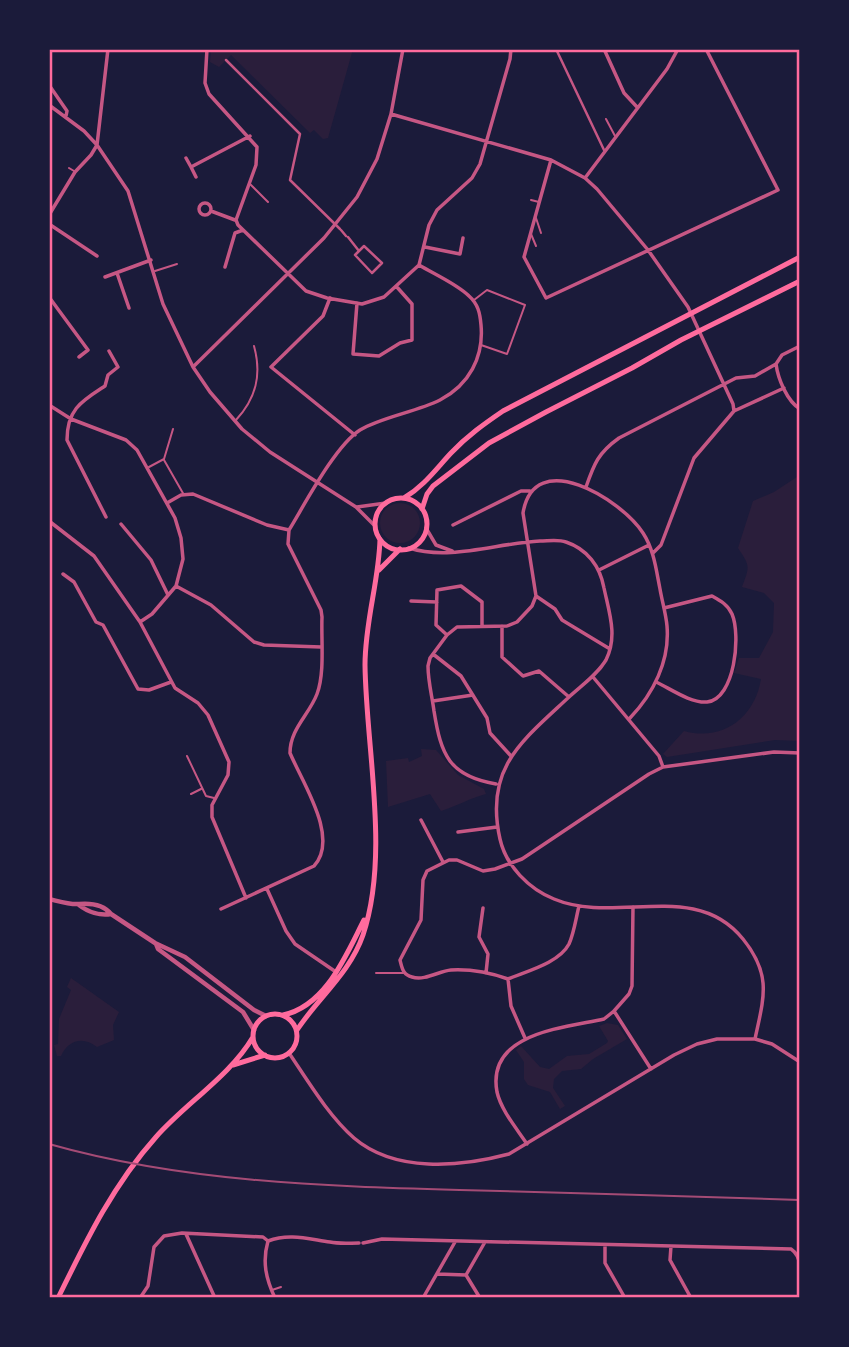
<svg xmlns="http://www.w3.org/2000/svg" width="849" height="1347" viewBox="0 0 849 1347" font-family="Lato,sans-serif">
<rect width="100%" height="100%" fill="#1b1b3a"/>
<path fill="#2a1e3b" d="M211,49H353L328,138L323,139L314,130L310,133L231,55L219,67L210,62Z
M800,475V741L775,740L667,757L663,754L684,731C723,742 755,717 761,679L734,673L739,658H759L773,632L774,603L764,593L742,587C750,566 750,566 738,548L753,501L774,492Z
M380 523a20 20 0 1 1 40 0a20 20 0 1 1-40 0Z
M421,749L436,750L458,775L484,789L486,794C470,798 457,806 441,811L430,794L388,807L386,761L408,758L409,762L422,756Z
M71,978L119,1012L113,1025L114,1040L97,1047C83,1036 68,1040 61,1056H57L54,1045L58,1044L59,1019L71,990L67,987Z
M607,1023L618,1025L627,1039L593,1059L581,1069L562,1071L554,1079L553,1088L565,1106L560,1109L550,1092L528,1085L524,1079V1062L516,1050L521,1046L540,1067L549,1069L567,1056L589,1054L607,1043L608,1041L599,1026Z"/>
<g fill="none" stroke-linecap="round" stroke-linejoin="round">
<path stroke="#c65784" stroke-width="2" d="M606,119L615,136
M69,168L74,171
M250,184L268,202
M531,200L539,202
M536,218L541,233
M531,234L536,246
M155,271L177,264
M474,300L487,290L525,305L507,354L481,345
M236,420C256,398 262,375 254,346
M164,460L184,495
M149,467L164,459L173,429
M187,756L206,796L214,798
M191,794L201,789
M376,973H404
M272,1290L281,1287"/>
<path stroke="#c65784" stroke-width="2.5" d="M556,49L604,150
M226,60L300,134L290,180L340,229
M341,230L346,236
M348,237L359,251L364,246L382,263L372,273L355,255L359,251"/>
<path stroke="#c65784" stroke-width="3.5" d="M207,49L205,83L209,94L257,147L256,165L236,220L238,225L306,291L327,298L362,304L384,297L419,265L429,225L437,210L472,178L480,164L510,59L511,49
M604,49L624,93L637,107
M49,85L67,111L66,116
M49,105L84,131L97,145L128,191L163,304L193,367L210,392L242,429L270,452L356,507L375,526
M391,114L551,160L585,178L597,189L648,250L688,307L733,404L734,411L694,458L661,545L653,553
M186,158L191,167
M551,160L524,257L546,298L778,190L706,49
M196,177L191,167L250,136
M585,178L667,69L678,49
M199 209a6 6 0 1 1 12 0a6 6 0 1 1-12 0Z
M211,211L235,220
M49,215L75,172L91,155L97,145L108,49
M49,224L97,256
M425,247L460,254L463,238
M225,267L235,233L243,230
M117,273L129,308
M105,277L151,260
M49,297L88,350L79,357
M330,298L323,316L271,367L355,435
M357,303L353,354L379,356L400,343L412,340V304L396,286
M800,346L782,355L776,364C778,379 787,401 800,409
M193,367L324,238L357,197L377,159L391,114L403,49
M49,405L71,419L126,440L137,450L175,518L181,538L183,559L176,586L152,614L140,622
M734,411L784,388
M586,487C594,464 598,453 619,438L736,378L755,376L776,364
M167,503L181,495L193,494L267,525L289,530
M357,507L386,503
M106,517L67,440C67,409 82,401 105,386L108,375L118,367L109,351
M49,521L94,556L140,622L175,688L198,703L208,715L229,762L228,775L212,805V817L246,898
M121,524L151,560L168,595
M453,525L521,491H530
M426,528L436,545L452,551
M409,548C450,561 497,543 540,541C548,541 558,539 566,542C587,549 600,566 604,588C609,612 618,636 606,660C597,675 582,685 569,697C522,741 484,768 500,839C506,866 529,889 554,899C616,925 695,879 743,939C772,975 764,997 755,1039
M599,570L649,545
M63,574L74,582L96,622L103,625L138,689L149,690L171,682
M176,586L211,605L254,642L264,645L321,647
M536,596L555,609L562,620L610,649
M411,601L437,602
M502,626V657L523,676L539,671L569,697
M447,635L436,625L437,590L461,586L482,602V625
M433,654L461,676L487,718L490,733L511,756
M593,677L659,756L663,767
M656,682C671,689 690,703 707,702C735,699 741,635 732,614C728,605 721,601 712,596L664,608
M433,701L473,695
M496,784C449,776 441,755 434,711C432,696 428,681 428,666L430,658L447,635L457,627L507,626L517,622L532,606L536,596L523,513C534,446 621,499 643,533C654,550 656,569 660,589C662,601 666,614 667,626C670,661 653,694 630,718
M421,820L443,862
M458,832L497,827
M267,889L286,931L295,944L336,972
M633,907L632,986L629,994L614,1011L651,1069
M483,908L479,937L488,954L486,973
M221,909L314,866C340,838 302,782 290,753C290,729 309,715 317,694C325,673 321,640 322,617L321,610L288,544L289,530C305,504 335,446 360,430C382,417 416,412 440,400C469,385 484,357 481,325C480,313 478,304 469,296C457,284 434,274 419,265
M508,979C491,973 470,969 451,970C439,971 425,981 412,977C403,975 402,968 400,960L421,920L423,880L427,871L449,860H457L483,871L495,869L522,859L649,774L663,767L774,752L800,753
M525,1038L511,1006L508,979C527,971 559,963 569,944C574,933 576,918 579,906
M289,1053C308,1081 328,1115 354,1138C395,1173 460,1167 509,1154L674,1055L697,1044L717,1039H755L772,1044L800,1062
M527,1144C517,1129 501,1110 497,1092C486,1033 563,1028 604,1019L614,1011
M186,1234L215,1298
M363,1243L382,1239L791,1249C805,1258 800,1283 799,1298
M605,1245V1263L625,1298
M671,1246L670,1260L691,1298
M437,1274L466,1275L480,1298
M466,1275L485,1242
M140,1298L148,1286L154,1247L164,1236L182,1233L263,1237L268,1241
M275,1298C266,1279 262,1262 268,1241C289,1233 308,1239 330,1242C339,1244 349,1243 359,1243
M423,1298L455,1242"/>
<path stroke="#c65784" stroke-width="4.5" d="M49,899C58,901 70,905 79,904C91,903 103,904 111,914L155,943L185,957L254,1010L266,1016
M79,905C88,912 100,916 111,914
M156,944L158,949L243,1012L254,1030"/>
<path stroke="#ff6b9d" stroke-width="5" d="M404,498C424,486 436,469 451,453C467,436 484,424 503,411L800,257
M375 524a26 26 0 1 1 52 0a26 26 0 1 1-52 0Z
M422,509L427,494L433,486L489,443L546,412L632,368L681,340L800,281
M379,570L400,549
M253 1036a22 22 0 1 1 44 0a22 22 0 1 1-44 0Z
M283,1015C326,1006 346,955 364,920
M297,1030C318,998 350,973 363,935C390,855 366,748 365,665C365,621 379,581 380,539
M233,1065L265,1055
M58,1298C86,1241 113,1185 156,1137C186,1103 230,1076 253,1037"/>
<path stroke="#a44b75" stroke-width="2" d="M49,1144C183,1182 322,1186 460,1190C573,1193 687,1196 800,1200"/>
</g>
<rect width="849" height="1347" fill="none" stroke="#1b1b3a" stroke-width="102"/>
<rect x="51" y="51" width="747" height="1245" fill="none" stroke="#ff6b9d" stroke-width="2.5"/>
</svg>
